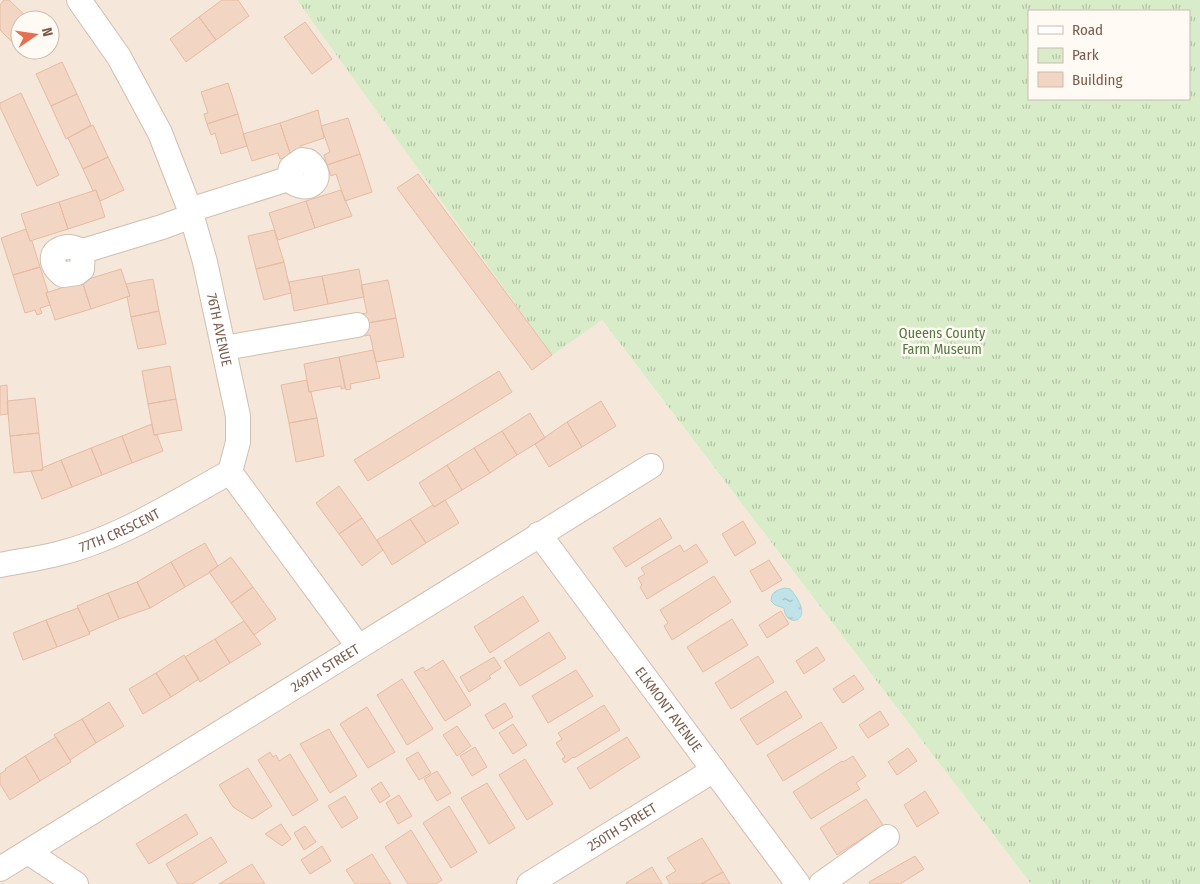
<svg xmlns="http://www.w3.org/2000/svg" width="1200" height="884" viewBox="0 0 1200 884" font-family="'Fira Sans Condensed',sans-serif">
<defs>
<pattern id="park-tufts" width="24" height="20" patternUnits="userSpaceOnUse" patternTransform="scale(1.25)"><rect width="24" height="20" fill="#d8ecc9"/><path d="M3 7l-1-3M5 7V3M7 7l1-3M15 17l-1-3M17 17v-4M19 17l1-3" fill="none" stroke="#b4c2a5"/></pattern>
<pattern id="water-ripples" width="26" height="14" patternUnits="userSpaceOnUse" patternTransform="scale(1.25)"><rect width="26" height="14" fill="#bfe3e8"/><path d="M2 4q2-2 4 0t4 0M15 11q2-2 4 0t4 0" fill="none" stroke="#a0bbbe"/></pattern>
</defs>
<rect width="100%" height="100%" fill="#fdf6ec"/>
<path fill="#f5e8da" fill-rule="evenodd" d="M0,0H298L601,319L1031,884H0ZM20,20H50V50H20Z"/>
<path fill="url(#park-tufts)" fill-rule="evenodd" d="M297,0H1200V884H1031L602,320L552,355ZM1029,11H1189V99H1029Z"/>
<path fill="url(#water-ripples)" stroke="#a5d3da" d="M785,588L790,589C819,622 785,630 784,608L775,605L771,601C771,592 777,590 785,588Z"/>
<path fill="#f3d5c3" stroke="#e6bba3" d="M4,0H9L30,20H20V35L13,43L0,30V5Z
M222,0H238L249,16L216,40L199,17Z
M199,17L216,40L186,62L170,39Z
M305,22L332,59L312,74L284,37Z
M62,62L77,94L51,106L36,74Z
M228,83L238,114L207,124L204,114L208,113L201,92Z
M21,93L59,175L37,186L0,107V103Z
M77,94L91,125L66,139L51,106Z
M318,110L324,138L300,146L301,152L291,156L280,123Z
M238,114L247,146L221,154L215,133L211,135L207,124Z
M348,118L360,154L327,165L324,155L330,152L321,126Z
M280,123L291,156L280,159L278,153L252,161L243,134Z
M93,125L108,157L83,169L68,138Z
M360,154L372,192L345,201L336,174L331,176L327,165Z
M108,157L124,190L100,201L96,190L93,191L83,169Z
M418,174L552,355L532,370L397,188Z
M96,190L105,217L68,229L59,202Z
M341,190L352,216L315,228L306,201Z
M306,201L315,228L278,240L269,213Z
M59,202L68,229L30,241L21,214Z
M26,229L30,241H32L40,267L13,275L1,238Z
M274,230L284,262L256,269L248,236Z
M284,262L291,293L264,300L256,269Z
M40,267L48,292L46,293L50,305L40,308L42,313L37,315L35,310L25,313L13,275Z
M121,269L130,296L91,309L82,281Z
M359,269L364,297L328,304L322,276Z
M322,276L328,304L294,311L289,282Z
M153,279L159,311L131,317L127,297L130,296L126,284Z
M388,280L396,318L362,324L360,314L367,313L361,285Z
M82,281L91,309L55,320L46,293Z
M159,311L166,344L138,349L131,317Z
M396,318L404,357L376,362L370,335L364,336L362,324Z
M373,350L380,378L350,384L351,389L346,390L339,357Z
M339,357L345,388L341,389V386L309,392L304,364Z
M170,366L176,399L148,404L142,371Z
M499,371L512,392L368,481L354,460Z
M307,380L309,392H311L317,418L289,423L281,385Z
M7,385L8,414L0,415V386Z
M35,398L39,433L10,436L7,401Z
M176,399L182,430L154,435L148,404Z
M601,401L616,426L582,447L567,422Z
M530,413L545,438L517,455L502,431Z
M317,418L324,456L296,462L289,423Z
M567,422L582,447L549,467L535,444Z
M152,424L154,435H157L163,451L132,463L122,436Z
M502,431L517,455L490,473L474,448Z
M39,433L43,470L14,473L10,436Z
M122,436L132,463L102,475L91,448Z
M91,448L102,475L72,487L61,460Z
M474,448L490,473L462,490L447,465Z
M61,460L72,487L42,499L31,471L43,470L42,468Z
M447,465L462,490L434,507L419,483Z
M339,486L362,518L339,534L316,503Z
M445,500L459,523L426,543L410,519L433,505L434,507Z
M362,518L383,550L362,566L339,534Z
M660,518L672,538L626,567L613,548Z
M410,519L426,543L392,565L377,540Z
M743,521L756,543L735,556L722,534Z
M205,543L218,566L209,573L185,587L171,562Z
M696,544L708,562L647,599L640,587L642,585L638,578L645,574L641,568L680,545L684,552Z
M231,557L253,587L231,603L209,572Z
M769,560L782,580L762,592L750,571Z
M171,562L185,587L150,608L137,582Z
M714,576L731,602L672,640L664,626L668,623L660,610Z
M137,582L150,608L119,619L108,593Z
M253,587L276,619L254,635L231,603Z
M108,593L119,619L89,632L77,606Z
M523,596L539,621L490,653L474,627Z
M78,608L90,634L57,647L46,620Z
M781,611L789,624L767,638L759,625Z
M732,619L748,645L703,672L687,647Z
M46,620L57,647L23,660L13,633Z
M244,621L261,644L230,663L215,639Z
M549,632L566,658L520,686L504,661Z
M215,639L230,663L200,682L185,657Z
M817,647L825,660L804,674L796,661Z
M184,655L199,679L171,697L156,673Z
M758,656L774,682L731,709L715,683Z
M494,657L501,668L489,676L491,678L469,692L460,677Z
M443,660L471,705L445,721L414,672L423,667L426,671Z
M576,670L593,696L548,723L532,696Z
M156,673L171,697L143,714L129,689Z
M854,675L864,689L843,703L833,689Z
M402,679L433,729L407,745L377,695Z
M786,691L802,717L757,745L740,719Z
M109,702L124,726L96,743L82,719Z
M505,703L513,717L493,729L485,715Z
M604,705L620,730L574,758L573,757L565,763L562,759L565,757L556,743L562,739L558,733Z
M367,707L395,752L368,768L340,724Z
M880,711L889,725L868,738L859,725Z
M82,719L96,743L70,760L54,735Z
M821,722L837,748L783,781L767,755Z
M513,724L527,745L513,754L499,733Z
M457,726L471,746L457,756L443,735Z
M329,729L357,776L330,793L300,744Z
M56,737L71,762L40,781L25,756Z
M627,737L640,757L590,789L577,768Z
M475,747L487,767L472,776L460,756Z
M908,748L917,761L897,775L888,762Z
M270,752L273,757L276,755L279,761L290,754L318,800L293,816L258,760Z
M418,752L431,773L419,780L406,759Z
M25,756L40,781L10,800L0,784V774L6,770L5,769Z
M853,756L866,776L856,783L860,789L811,819L793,792L842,761L843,762Z
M525,759L553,804L527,820L499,775Z
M248,768L272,806L252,819L233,807L219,785Z
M437,771L451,793L437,801L424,779Z
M381,782L390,796L380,803L371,789Z
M487,783L515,828L489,844L461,798Z
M925,791L939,813L917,827L904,805Z
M399,795L412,816L398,824L386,803Z
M345,796L358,818L342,828L328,806Z
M866,799L883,825L837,855L820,828Z
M449,806L477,852L451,868L423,823Z
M186,814L198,834L149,864L136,844Z
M281,824L291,839L282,846L265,834Z
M305,826L316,842L304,850L294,833Z
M411,830L442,880L436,884H408L385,847Z
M211,837L227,862L192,884H178L166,864Z
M702,838L723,872L701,884H670L666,877L676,871L667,858Z
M322,846L331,861L310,874L301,860Z
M372,854L391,884H355L346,870Z
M915,856L924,869L900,884H870L869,882Z
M252,864L265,884H219Z
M652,867L662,884H626V883Z
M723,872L730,884H701Z"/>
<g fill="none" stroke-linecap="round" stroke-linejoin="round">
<g stroke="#d1beb0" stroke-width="26">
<g id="minor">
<path id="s1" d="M79,0L119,57L160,133L190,210L205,262L238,416V442L230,472L358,646"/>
<path d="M190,210L288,179L291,168L302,160L308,161C328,176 310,198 288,179"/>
<path d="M83,251L82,269L77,273L63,275C49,265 48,249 68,247C73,246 78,250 83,251L162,227L192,216"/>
<path d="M224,348L357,325"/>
<path id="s2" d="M539,534L798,884"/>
<path id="s3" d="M0,565C19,561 38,559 57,554C119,539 174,503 230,472"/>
<path d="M28,852L76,884"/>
<path id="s4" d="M0,869L651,466"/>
<path id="s5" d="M529,884L714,770"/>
<path d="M821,884L887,837"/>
</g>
</g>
<use href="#minor" stroke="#fff" stroke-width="24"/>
</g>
<g text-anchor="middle" stroke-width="5" stroke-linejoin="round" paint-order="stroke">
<g font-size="14" fill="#7a5c4d" stroke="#fffaf3">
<text dy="5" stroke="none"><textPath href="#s1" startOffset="362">76TH AVENUE</textPath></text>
<text dy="5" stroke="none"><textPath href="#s3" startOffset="125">77TH CRESCENT</textPath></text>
<text dy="5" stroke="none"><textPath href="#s4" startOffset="382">249TH STREET</textPath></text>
<text dy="5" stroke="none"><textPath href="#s2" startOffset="218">ELKMONT AVENUE</textPath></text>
<text dy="5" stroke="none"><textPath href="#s5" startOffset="109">250TH STREET</textPath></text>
</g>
<g font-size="14" fill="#537a41" stroke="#fffaf3">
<text x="942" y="338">Queens County<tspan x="942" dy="16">Farm Museum</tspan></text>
</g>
</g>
<rect x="1028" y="10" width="162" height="90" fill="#fffaf3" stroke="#cabbb1"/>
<rect x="1038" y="26" width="25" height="8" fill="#ffffff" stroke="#cabbb1"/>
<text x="1072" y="35" font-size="15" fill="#7a5c4d">Road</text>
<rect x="1038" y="48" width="25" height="15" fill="url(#park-tufts)" stroke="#cabbb1"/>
<text x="1072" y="60" font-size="15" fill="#7a5c4d">Park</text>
<rect x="1038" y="72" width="25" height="15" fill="#f3d5c3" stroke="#cabbb1"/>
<text x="1072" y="85" font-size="15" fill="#7a5c4d">Building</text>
<g transform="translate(35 35) rotate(77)"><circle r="24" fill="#fffaf3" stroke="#cabbb1"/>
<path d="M0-4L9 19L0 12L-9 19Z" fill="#e76f51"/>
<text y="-8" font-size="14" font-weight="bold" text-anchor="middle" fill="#7a5c4d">N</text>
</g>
</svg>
